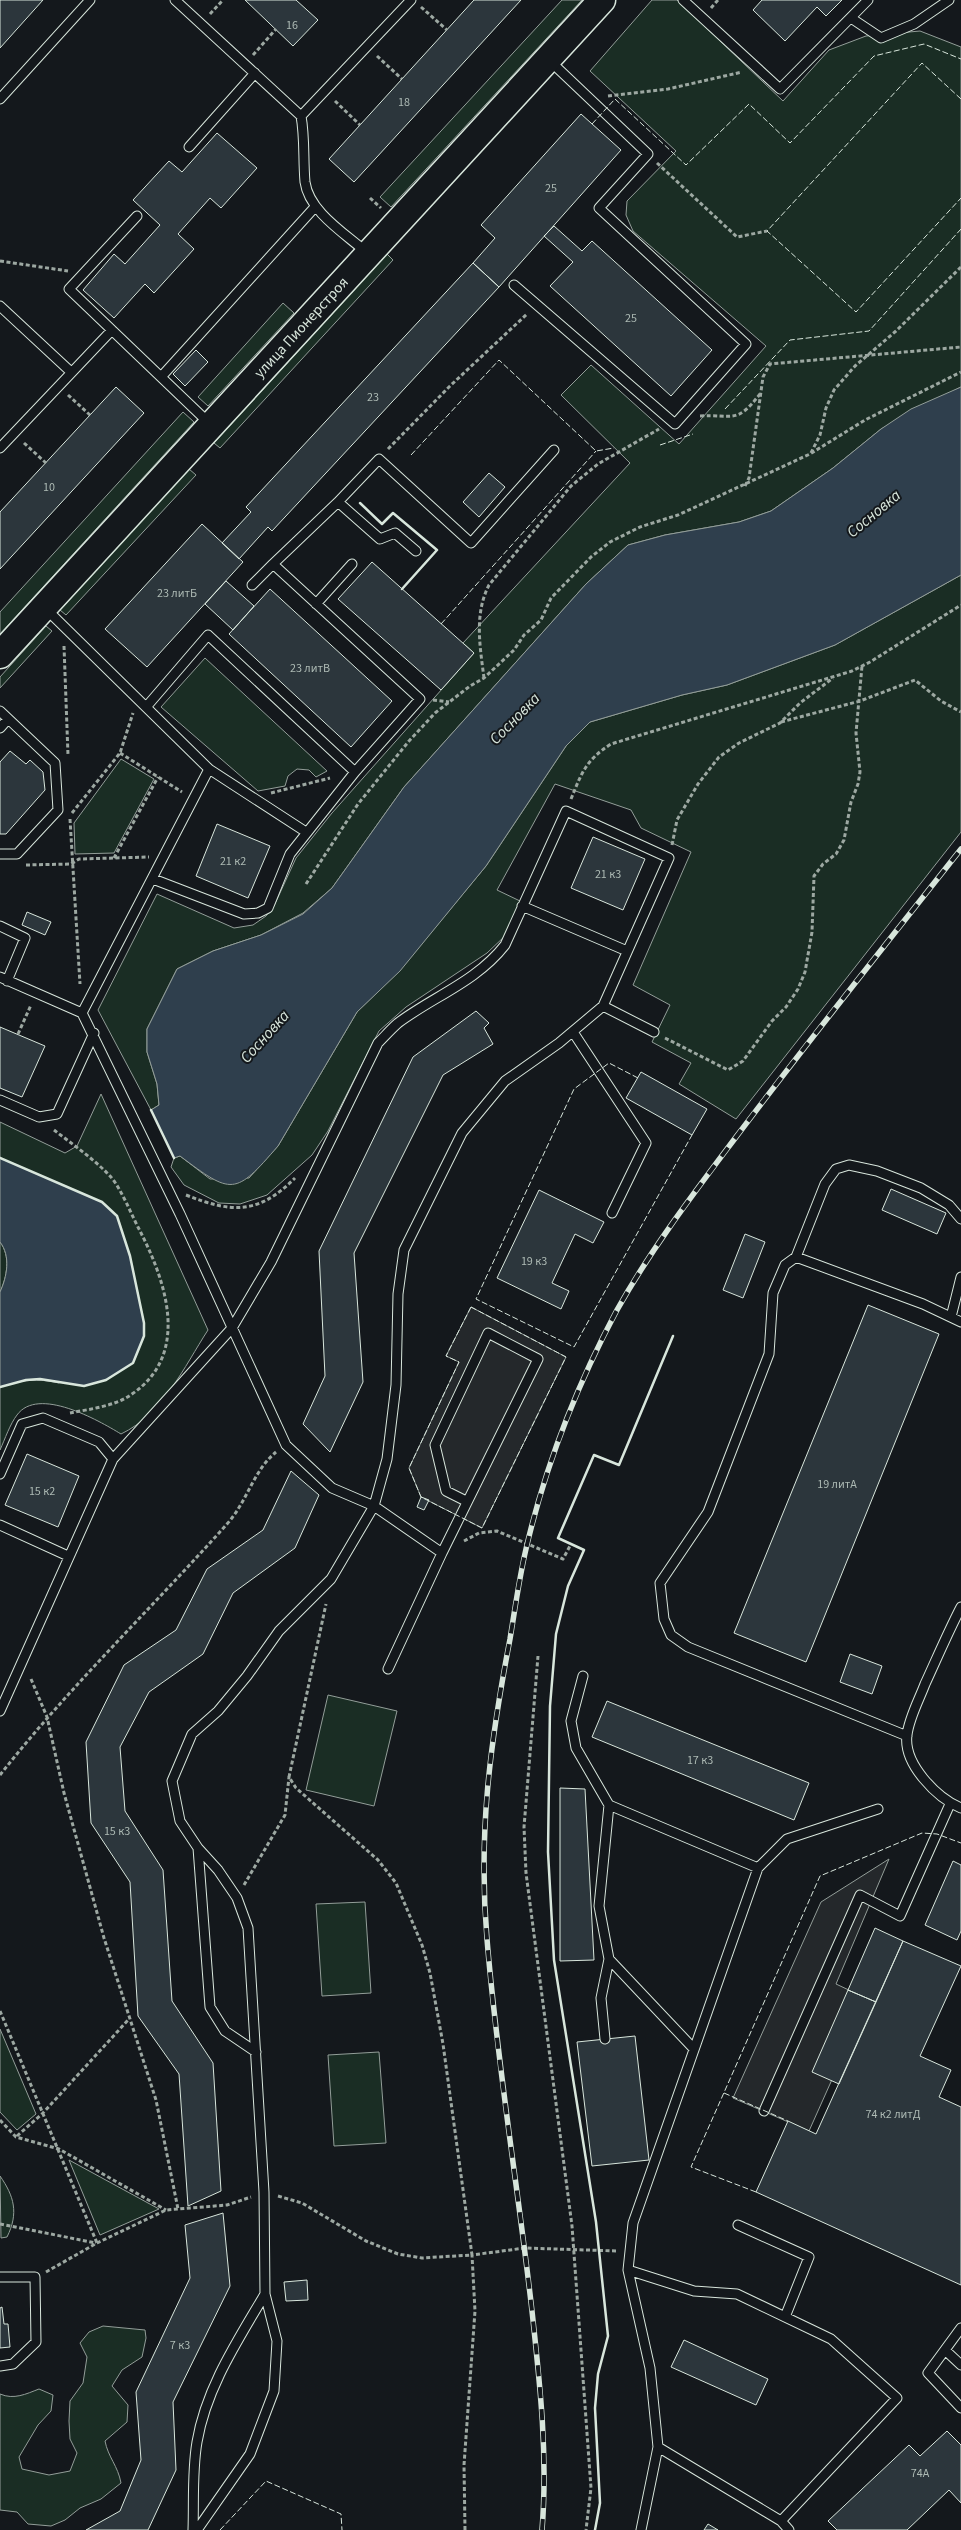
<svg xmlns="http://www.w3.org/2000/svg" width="961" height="2530" viewBox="0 0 961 2530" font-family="'Source Sans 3',sans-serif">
<rect width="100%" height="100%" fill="#14181c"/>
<path fill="#1a2d24" stroke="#939e99" d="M562,0H582L391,207L380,197Z
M652,0H677L783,101L829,50L866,36L920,31L961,47V387L881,429L833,468L771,511L739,522L665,535L628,545L586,584L404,787L332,888L303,913L261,935L213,951L177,969L147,1029V1052L157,1084L159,1105L151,1110L98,1010L157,894L234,928L253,925L266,916L274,906L296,858L332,813L474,653L463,643L630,463L561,395L591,365L679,444L766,346L633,231L626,215L627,201L676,151L590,71Z
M387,254L393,260L220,448L214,443Z
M283,303L294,313L208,406L198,397Z
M183,412L194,422L0,634V612Z
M189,469L196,475L66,615L60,610Z
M961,575V832L736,1119L679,1084L691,1063L652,1042L670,1005L633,985L691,852L641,828L631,810L555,784L497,890L520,901L506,935L487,953L406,1007L379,1031L328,1131L312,1155L267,1195L240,1204L219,1203L184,1185L171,1167L174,1158L180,1156L210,1179L249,1178L278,1146L357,1012L400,970L486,866L566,746L590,722L682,695L727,685L835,645Z
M46,626L52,631L0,688V677Z
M205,658L327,771L316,777L309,770L297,769L288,776L285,786L258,791L161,707Z
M121,759L154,779L114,853L75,854L74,823Z
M101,1094L208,1330C184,1367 163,1414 121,1434C98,1420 38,1386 17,1415C10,1424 5,1439 0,1450V1387C21,1380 37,1378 59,1383L144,1323L130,1256L117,1216L102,1202L0,1158V1122L65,1153L77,1146Z
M0,1242C11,1256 7,1277 0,1292Z
M328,1695L397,1711L374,1806L306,1790Z
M365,1902L371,1993L322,1996L316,1904Z
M0,2029L36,2114L17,2130L0,2112Z
M379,2052L386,2143L334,2146L328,2055Z
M69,2160L159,2209L100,2235Z
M0,2176C14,2196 19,2213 7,2237L1,2238Z
M103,2326L145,2330L146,2338L142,2357L122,2370L112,2386L128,2405L127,2422L105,2441C108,2457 118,2466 121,2483L101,2499L80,2508L65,2520L51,2526L28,2524L17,2512L0,2510V2394C14,2400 26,2394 39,2389L53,2395L51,2411L38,2425L19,2457L22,2469L49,2475L70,2471L77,2453L70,2439L69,2421L70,2401L83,2383L87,2357L80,2343L89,2332Z"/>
<path fill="#24282b" stroke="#939e99" d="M471,1307L566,1357L482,1528L421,1497L409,1468L459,1362L446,1356Z
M889,1859L836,1984L868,1999L809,2131L733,2098L821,1902Z"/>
<path fill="#2f3f4d" stroke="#939e99" d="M961,387V575L835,645L727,685L682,695L590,722L566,746L486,866L400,971L357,1012L278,1146C235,1196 232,1195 180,1156L174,1158L151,1110L159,1105L157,1084L147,1052V1029L177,969L213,951L261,935L303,914L332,888L404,787L586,584L628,545L665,535L739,522L771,511L833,468L881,429L911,409Z
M0,1158L102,1202L117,1216L130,1256L144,1323V1336L133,1363L106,1380L84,1386L40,1379L26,1380L0,1387V1292C7,1277 11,1256 0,1242Z"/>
<path fill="#2c363c" stroke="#d8e6dc" d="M0,0H43L0,48Z
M245,0H296L318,20L293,46Z
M474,0H521L354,182L329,159Z
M762,0H842L826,16L817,7L785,41L753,10Z
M581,114L621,150L499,287L473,263L495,238L481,225Z
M217,133L257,168L221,208L210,198L178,234L194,249L154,293L145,284L114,318L83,290L114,254L125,264L160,225L133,200L169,161L182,172Z
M554,226L582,251L592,241L712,350L671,396L550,286L573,262L544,236Z
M473,263L499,287L272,531L268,527L239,559L222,543L251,512L246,507Z
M196,350L208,362L185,386L173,374Z
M116,387L144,413L0,569V512Z
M489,473L505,487L479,517L463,502Z
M202,524L243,562L147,667L105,629Z
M372,562L474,653L441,690L338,599Z
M226,581L254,606L233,630L205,604Z
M270,589L392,701L351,747L229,634Z
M10,751L26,764L30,760L43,772L45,790L6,834H0V762Z
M217,824L270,846L248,898L196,876Z
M593,837L645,859L623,910L571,888Z
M27,912L51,922L45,935L22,925Z
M476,1011L489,1023L484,1028L493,1044L443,1075L354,1253L363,1382L330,1452L303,1424L325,1376L319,1251L413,1057Z
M0,1027L45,1046L22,1097L0,1088Z
M641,1072L707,1109L692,1135L626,1098Z
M891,1189L946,1213L937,1234L882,1210Z
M539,1190L604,1222L593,1243L575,1234L552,1283L569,1291L561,1309L497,1278Z
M745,1234L765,1242L743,1298L723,1290Z
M868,1305L939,1334L806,1662L734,1633Z
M27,1454L79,1476L58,1527L5,1505Z
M291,1471L319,1495L295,1548L233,1593L203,1654L149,1692L120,1747L125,1811L163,1870L172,2001L213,2063L221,2191L188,2206L179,2074L138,2016L130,1882L91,1823L86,1742L124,1665L176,1630L207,1569L263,1530Z
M421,1497L429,1500L424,1510L417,1507Z
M850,1654L882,1666L872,1694L840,1682Z
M607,1701L809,1783L794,1820L592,1737Z
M560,1788L585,1789L594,1960L560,1961Z
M953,1861L961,1865V1931L957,1940L925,1925Z
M875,1928L903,1941L876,2002L848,1990Z
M903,1941L961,1966L920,2056L951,2070L939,2097L961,2107V2285L756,2192L788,2121L816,2134Z
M848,1990L876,2002L839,2084L812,2072Z
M635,2036L649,2160L592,2166L577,2042Z
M223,2213L230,2286L173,2402L176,2470L148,2530H86L120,2511L141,2460L136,2392L190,2278L185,2225Z
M307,2280L308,2300L286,2301L284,2282Z
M2,2307L4,2324H8L10,2347L0,2348V2308Z
M684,2340L768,2379L756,2405L671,2367Z
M947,2431L961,2445V2503L949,2490L907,2530H837L828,2521L909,2445L920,2456Z
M708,2524L718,2530H704Z"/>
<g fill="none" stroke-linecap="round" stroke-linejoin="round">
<g stroke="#d8e6dc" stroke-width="11">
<path id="lane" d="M175,0L301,116
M683,0L780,89L868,0
M851,18L881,38L914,24L949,0
M0,99L90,0
M189,147L255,73
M137,216L69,289L209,423
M367,253C346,234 309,212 305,182C303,159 305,138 301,116L411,0
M514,285L675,424L746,344L599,208L648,154L550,61
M0,306L71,372
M161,377L315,207
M0,448L112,330
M338,502L380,539L395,533L416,551
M252,585L273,564
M316,604L352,564
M46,609L209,769L306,832
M147,706L208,635L355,772L420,699L273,564L338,502L379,459L471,543L554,450
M0,711L55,763L58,810L17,854H0
M0,728L8,719
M153,879L244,914L258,913L268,908L290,854L355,772
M522,906L627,951
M0,926L25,938L7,981
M0,977L82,1013L180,1214L286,1445L332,1488L374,1506L442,1553L538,1359L488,1333L435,1445L446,1491L466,1501
M603,1006L654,1032
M82,1013L209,769
M573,1032L646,1143L612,1213
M0,1100L39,1117L57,1114L94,1033
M796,1257L923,1304L961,1322
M951,1317L961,1277
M0,1474L22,1424L43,1418L99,1442L113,1459
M0,1525L68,1556
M961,1607C948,1632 937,1658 925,1684C919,1700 909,1718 907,1735C903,1764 937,1798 961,1808
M388,1669L442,1553
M583,1676L571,1721L576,1748L609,1805L758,1868
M0,1711L113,1459L232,1328L271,1262L378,1043C385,1036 391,1029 398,1023C434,996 476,982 505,945L566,811L669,858L603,1006L559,1043L505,1081L462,1133L404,1250L398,1294L396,1385L387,1459L374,1506L331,1579L279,1631L247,1676L218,1711L192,1734L172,1781L180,1821L198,1848L218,1870L237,1898L248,1928L264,2192L265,2294L277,2341L274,2391L250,2454L197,2530
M907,1736L688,1647L671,1635L664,1619L660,1583L708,1512L769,1354L773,1293L785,1265L796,1257L825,1184L836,1169L849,1165L877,1171L921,1188L949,1205L961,1219
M609,1805L599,1906L609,1959L694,2049
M198,1848L210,2007L225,2031L256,2052
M605,2039L601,1998L609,1959
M764,2111L860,1895L900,1916L950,1804
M738,2225L809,2257L785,2317
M628,2270L694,2291L737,2294L831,2339L897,2398L781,2521
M0,2277H35L36,2342L13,2364L0,2366
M961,2328L928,2373L961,2408
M945,2350L961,2365
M193,2530C194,2501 192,2471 197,2442C206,2388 238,2340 265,2294
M641,2530L658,2447
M789,2530L781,2521L658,2447L650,2368L628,2270L633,2223L758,1868L787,1839L878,1809"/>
</g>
<g stroke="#d8e6dc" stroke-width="29">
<g id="secondary">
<path id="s1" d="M0,655L602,0"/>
</g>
</g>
<path stroke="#9da8a2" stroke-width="3" stroke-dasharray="4 2.5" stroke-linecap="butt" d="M421,7L447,30
M711,8L718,0
M210,14L223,0
M253,55L276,29
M377,56L402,79
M608,96L668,89L742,72
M335,101L360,125
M657,163L737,237L767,231
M370,198L381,208
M0,261L68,271
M68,395L90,415
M700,416C733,414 736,425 760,394
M24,443L46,463
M388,449L450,386L527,314
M811,453L820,435L826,408L834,390L855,366L896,331L961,267
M745,486L749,478L763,377L770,364L961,347
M64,646L68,755
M484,678C480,647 474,614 489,585L571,486L598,464L659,429
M433,700L449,702
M781,722L860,701L915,680L941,701L961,712
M120,753L182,792
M271,793L330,778
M571,799C582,772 586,760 611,744L852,671L870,662L961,605
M72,813L120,753L133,713
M70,819L80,984
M672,845L677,820L698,784L719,757L739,743L780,723L800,703L833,678
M114,858L158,777
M26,865L71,864L79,859L149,857
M306,884L358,804L409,741L435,713L470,686L484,678L514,650L524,635L541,620L551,598L591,557L610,542L640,527L678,515L810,454L865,420L961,372
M18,1034L31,1005
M665,1038L728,1070L743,1061L772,1021L786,1007L798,989L805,972L812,932L814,876L823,864L836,854L844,840L851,802L858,784L860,772L856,733L862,666
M54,1130C72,1144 94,1159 110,1176C121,1188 131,1214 139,1229C166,1281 191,1354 132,1394C116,1406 90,1409 70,1413
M186,1195C232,1213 258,1215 295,1178
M464,1541L479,1533L497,1531L563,1559L571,1544
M538,1656L524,1827L526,1873L572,2226L591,2488L586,2530
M31,1679L47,1717L64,1793L104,1938L156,2100L178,2209
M0,1775C70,1686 152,1608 227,1524C247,1502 253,1471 276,1452
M244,1885L285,1815L289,1777
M0,2011L97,2243
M0,2120L16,2137L59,2149L166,2210
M17,2136L43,2113L129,2019
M278,2196L302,2203L366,2241L398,2254L422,2258L472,2255L443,2044L430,1973L422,1945L396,1883L378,1860L296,1788L289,1777L326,1604
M0,2224L96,2243
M46,2272L97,2243L166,2210L227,2205L251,2197
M465,2530L464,2465L475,2311L472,2255L525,2248L617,2251"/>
<use href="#lane" stroke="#14181c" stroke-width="9"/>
<use href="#secondary" stroke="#14181c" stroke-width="26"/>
<g stroke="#d8e6dc" stroke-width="5.5">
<path id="rail" d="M542,2530C548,2456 540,2384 532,2311C518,2187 497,2063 487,1939C478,1833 490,1743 510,1639C515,1609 519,1579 526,1549C545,1467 577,1385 617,1310C651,1249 694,1193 736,1137C809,1040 886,944 961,849"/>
</g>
<use href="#rail" stroke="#14181c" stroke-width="4" stroke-dasharray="11" stroke-linecap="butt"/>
<path stroke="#d8e6dc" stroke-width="1" stroke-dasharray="6 2.5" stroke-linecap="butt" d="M961,99L922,63L767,231L856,312L961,198
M592,124L615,99L686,165L749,104L790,143L874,56L924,44L961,59
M725,409L790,340L869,331L961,229
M660,445L693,434
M411,455L499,360L596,451L614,448
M441,624L596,451
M638,1078L609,1063L574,1089L476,1299L574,1347L692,1135
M471,1307L566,1357L482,1528L421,1497L409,1468L459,1362L446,1356Z
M724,2093L788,2121
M756,2192L691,2167L820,1876L922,1833L937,1834L961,1843
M220,2530L266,2481L341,2514L342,2530"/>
<path stroke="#d8e6dc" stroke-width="2.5" d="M360,503L382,524L393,513L437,550L402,589
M151,1110L174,1158
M0,1158L102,1202L117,1216L130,1256L144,1323V1336L133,1363L106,1380L84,1386L40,1379L26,1380L0,1387
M595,2530L600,2503L595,2408L598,2374L608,2336L596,2222L554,1960L548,1852L550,1706L556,1634L568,1586L584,1550L558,1538L594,1455L619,1465L673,1336"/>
</g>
<g text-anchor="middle" stroke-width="4" stroke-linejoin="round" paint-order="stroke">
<g font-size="12" fill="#adbab4">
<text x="292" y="29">16</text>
<text x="404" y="106">18</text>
<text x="551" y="192">25</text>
<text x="631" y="322">25</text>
<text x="373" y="401">23</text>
<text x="49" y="491">10</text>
<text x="177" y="597">23 литБ</text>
<text x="310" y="672">23 литВ</text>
<text x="233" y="865">21 к2</text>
<text x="608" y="878">21 к3</text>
<text x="534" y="1265">19 к3</text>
<text x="837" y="1488">19 литА</text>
<text x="42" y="1495">15 к2</text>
<text x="700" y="1764">17 к3</text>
<text x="117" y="1835">15 к3</text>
<text x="893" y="2118">74 к2 литД</text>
<text x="180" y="2349">7 к3</text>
<text x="920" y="2477">74А</text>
</g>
<g font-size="15" fill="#d8e6dc" stroke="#14181c">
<text dy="5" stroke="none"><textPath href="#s1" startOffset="445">улица Пионерстроя</textPath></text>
</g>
<g font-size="16" font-style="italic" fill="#d8e6dc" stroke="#14181c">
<text transform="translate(873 513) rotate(-40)" y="6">Сосновка</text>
<text transform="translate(514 718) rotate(-46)" y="6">Сосновка</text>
<text transform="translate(264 1036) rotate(-48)" y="6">Сосновка</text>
</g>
</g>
</svg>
